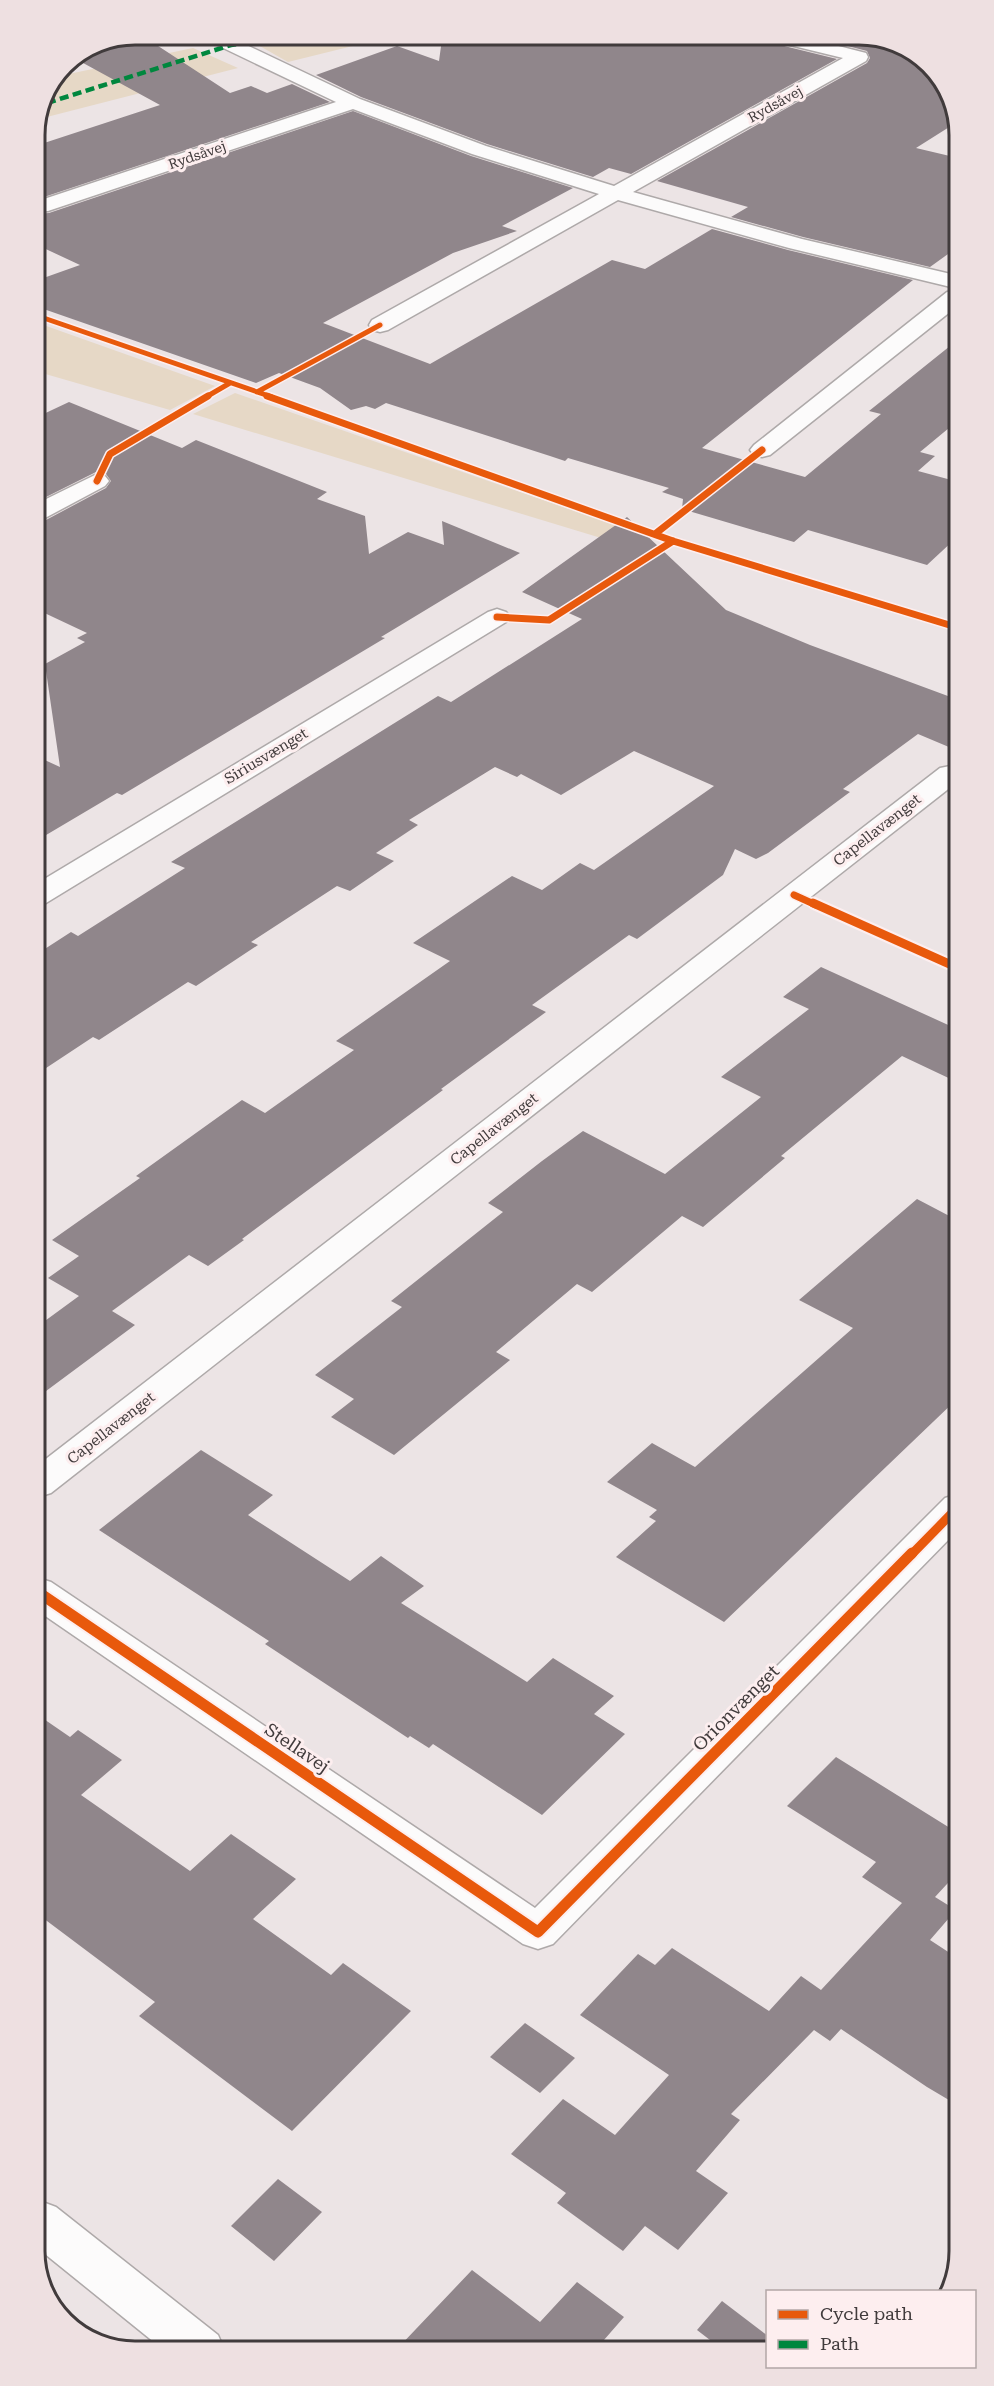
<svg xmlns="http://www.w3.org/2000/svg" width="994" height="2386" viewBox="0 0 994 2386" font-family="'Roboto Serif',serif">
<rect width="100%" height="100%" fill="#ece4e5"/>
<path fill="#e6d8c6" d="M381,39L288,62L251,41Z
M193,48L238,68L39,119L59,76Z
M35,322L215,386L170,410L35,371Z
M235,393L650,537L634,548L193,414Z"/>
<path fill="#90868b" d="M805,35H866L920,56L954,103V124L916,148L954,157L955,249L930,267L803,237L731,217L748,207L657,181L867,63L870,58L867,51Z
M706,36H764L768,42L837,59L631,174L609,168L593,177L487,144L361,97L316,75L397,46L439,61L442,39Z
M97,42H152L230,93L251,86L267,93L292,84L330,102L35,200V146L160,105L74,58Z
M353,111L471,156L573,188L502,226L517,231L453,253L323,323L430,364L612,260L645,269L712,229L788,250L913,280L702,448L805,477L881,414L869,411L955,342V423L920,452L935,456L918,471L955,481V539L927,565L808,530L794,542L682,509L683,499L662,492L669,488L568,458L565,461L550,456L386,403L375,409L366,406L351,410L320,388L279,373L256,383L35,306V281L80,265L35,244V214L49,213Z
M69,402L182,448L196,440L327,492L317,499L365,516L369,554L408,532L444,545L442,521L520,553L381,637L385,638L122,795L117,793L36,841V756L60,767L45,664L85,642L77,638L87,633L36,609V522L46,520L106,488L111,481L106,474L96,472L36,502L35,418Z
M627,517L726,610L810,645L956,699V750L918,734L843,789L850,792L768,853L756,859L735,849L723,875L637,939L629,935L532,1005L546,1012L441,1089L443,1090L242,1239L244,1240L208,1266L189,1255L112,1311L135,1325L38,1397V1326L79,1296L48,1278L79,1256L52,1240L140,1178L136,1176L242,1100L265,1113L354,1050L336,1041L450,961L413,943L512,876L542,890L580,863L594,870L714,786L634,751L561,795L521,774L517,777L495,767L409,820L418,825L376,853L394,861L350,891L337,886L251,942L258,945L196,986L188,982L99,1040L93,1037L37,1074V954L71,932L78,936L185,868L171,862L438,696L451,702L582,619L522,592Z
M821,967L957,1029V1082L902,1056L781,1156L785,1158L703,1227L682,1216L592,1292L577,1284L496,1352L510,1360L394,1455L331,1417L354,1399L315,1375L402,1307L391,1301L503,1212L488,1203L542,1161L583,1131L665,1174L761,1097L721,1077L809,1009L783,997Z
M917,1199L957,1220V1399L724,1622L616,1557L656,1521L649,1517L657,1510L607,1482L652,1443L695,1467L853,1328L799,1300Z
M201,1450L273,1495L248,1515L350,1581L381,1556L424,1586L401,1603L527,1682L553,1658L614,1696L594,1714L625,1734L542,1815L433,1744L429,1748L410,1736L408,1738L265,1644L269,1641L99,1530Z
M38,1715L70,1737L78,1730L122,1760L81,1795L190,1871L231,1834L296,1879L253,1919L331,1975L343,1963L411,2011L292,2131L139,2016L155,2002L39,1915Z
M836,1757L958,1833L959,1871L935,1897L956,1910L930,1940L959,1959V2106L927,2087L841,2029L830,2041L814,2030L731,2114L740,2120L696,2171L728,2193L678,2250L645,2226L623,2251L557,2203L566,2193L511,2154L563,2099L615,2135L669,2075L580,2015L638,1954L655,1965L672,1948L769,2011L801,1976L821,1990L902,1903L862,1877L876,1862L787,1806Z
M525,2023L575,2058L540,2093L490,2057Z
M278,2179L322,2212L274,2261L231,2226Z
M472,2270L540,2322L577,2282L624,2317L597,2348L397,2349Z
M722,2301L768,2336V2347H719L697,2330Z"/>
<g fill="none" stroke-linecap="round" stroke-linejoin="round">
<g stroke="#aea9a9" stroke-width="3">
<path id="minor" d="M795,35L866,53L868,57L866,61L633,192L802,239L955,275V288L789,248L618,200L388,330L380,332L372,330L369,325L372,320L599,194L472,154L353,109L48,211L35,212V202L336,102L217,45L215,41H238L360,99L486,146L614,186L843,58L769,40L766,36Z
M955,291V308L770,455L762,457L754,455L750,450L754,445L947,292Z
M97,474L105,476L109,481L105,486L45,518L36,520V504Z
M497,609L506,612L510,617L506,622L46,903L37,906L36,884L488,612Z
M950,766L956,767V783L51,1493L38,1497V1465L940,768Z
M958,1494V1530L553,1944L538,1949L523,1944L38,1611V1578L51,1582L535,1908L945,1498Z
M40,2201L56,2207L218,2335L225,2351H165L40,2250Z"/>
</g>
<use href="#minor" fill="#fcfbfb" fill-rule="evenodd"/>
<path stroke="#00873e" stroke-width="4.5" stroke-dasharray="9 4.5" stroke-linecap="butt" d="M47,103L231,45L256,41"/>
<g stroke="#fdeeef" stroke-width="8">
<path id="cycleway-far3" d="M35,315L272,397
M257,392L380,325
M206,397L230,383"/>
</g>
<g stroke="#fdeeef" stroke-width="10">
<path id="cycleway-far2" d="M267,396L673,541L956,627
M97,481L110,454L208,396
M655,534L762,450
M497,617L549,620L673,541
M794,895L816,905"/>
</g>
<g stroke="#fdeeef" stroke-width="13">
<path id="cycleway-far1" d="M813,903L956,967
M911,1555L958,1507"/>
</g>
<g stroke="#fdeeef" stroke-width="15">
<path id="cycleway" d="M38,1592L538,1932L912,1553"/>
</g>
<use href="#cycleway-far3" stroke="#e8590c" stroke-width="5"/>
<use href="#cycleway-far2" stroke="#e8590c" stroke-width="7"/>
<use href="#cycleway-far1" stroke="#e8590c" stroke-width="9"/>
<use href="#cycleway" stroke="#e8590c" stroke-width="11"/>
</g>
<g text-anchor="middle" stroke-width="6" stroke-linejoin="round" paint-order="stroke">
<g font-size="14" fill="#413b3c" stroke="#fdeeef">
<text transform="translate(775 104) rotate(-29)" y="5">Rydsåvej</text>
<text transform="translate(197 155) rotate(-19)" y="5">Rydsåvej</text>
</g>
<g font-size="15" fill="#413b3c" stroke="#fdeeef">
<text transform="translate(266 756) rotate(-31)" y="5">Siriusvænget</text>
<text transform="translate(877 830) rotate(-38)" y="5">Capellavænget</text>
<text transform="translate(494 1129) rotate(-38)" y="5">Capellavænget</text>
<text transform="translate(111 1428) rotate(-38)" y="5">Capellavænget</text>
</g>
<g font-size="18" fill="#413b3c" stroke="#fdeeef">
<text transform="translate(736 1708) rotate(-45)" y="6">Orionvænget</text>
<text transform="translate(297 1748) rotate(34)" y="6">Stellavej</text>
</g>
</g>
<path d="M0 0H994V2386H0ZM135 45H859A90 90 0 0 1 949 135V2251A90 90 0 0 1 859 2341H135A90 90 0 0 1 45 2251V135A90 90 0 0 1 135 45Z" fill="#eee0e1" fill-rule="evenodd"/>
<path fill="none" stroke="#413b3c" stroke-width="3" d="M135 45H859A90 90 0 0 1 949 135V2251A90 90 0 0 1 859 2341H135A90 90 0 0 1 45 2251V135A90 90 0 0 1 135 45Z"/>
<rect x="766" y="2290" width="210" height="78" fill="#fdeeef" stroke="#b2a6a7" stroke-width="1.5"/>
<rect x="778" y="2310" width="30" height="9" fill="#e8590c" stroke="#b2a6a7" stroke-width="1.5"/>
<text x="820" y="2320" font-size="18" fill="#413b3c">Cycle path</text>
<rect x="778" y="2340" width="30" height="9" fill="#00873e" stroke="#b2a6a7" stroke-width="1.5"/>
<text x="820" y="2350" font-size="18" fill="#413b3c">Path</text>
</svg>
